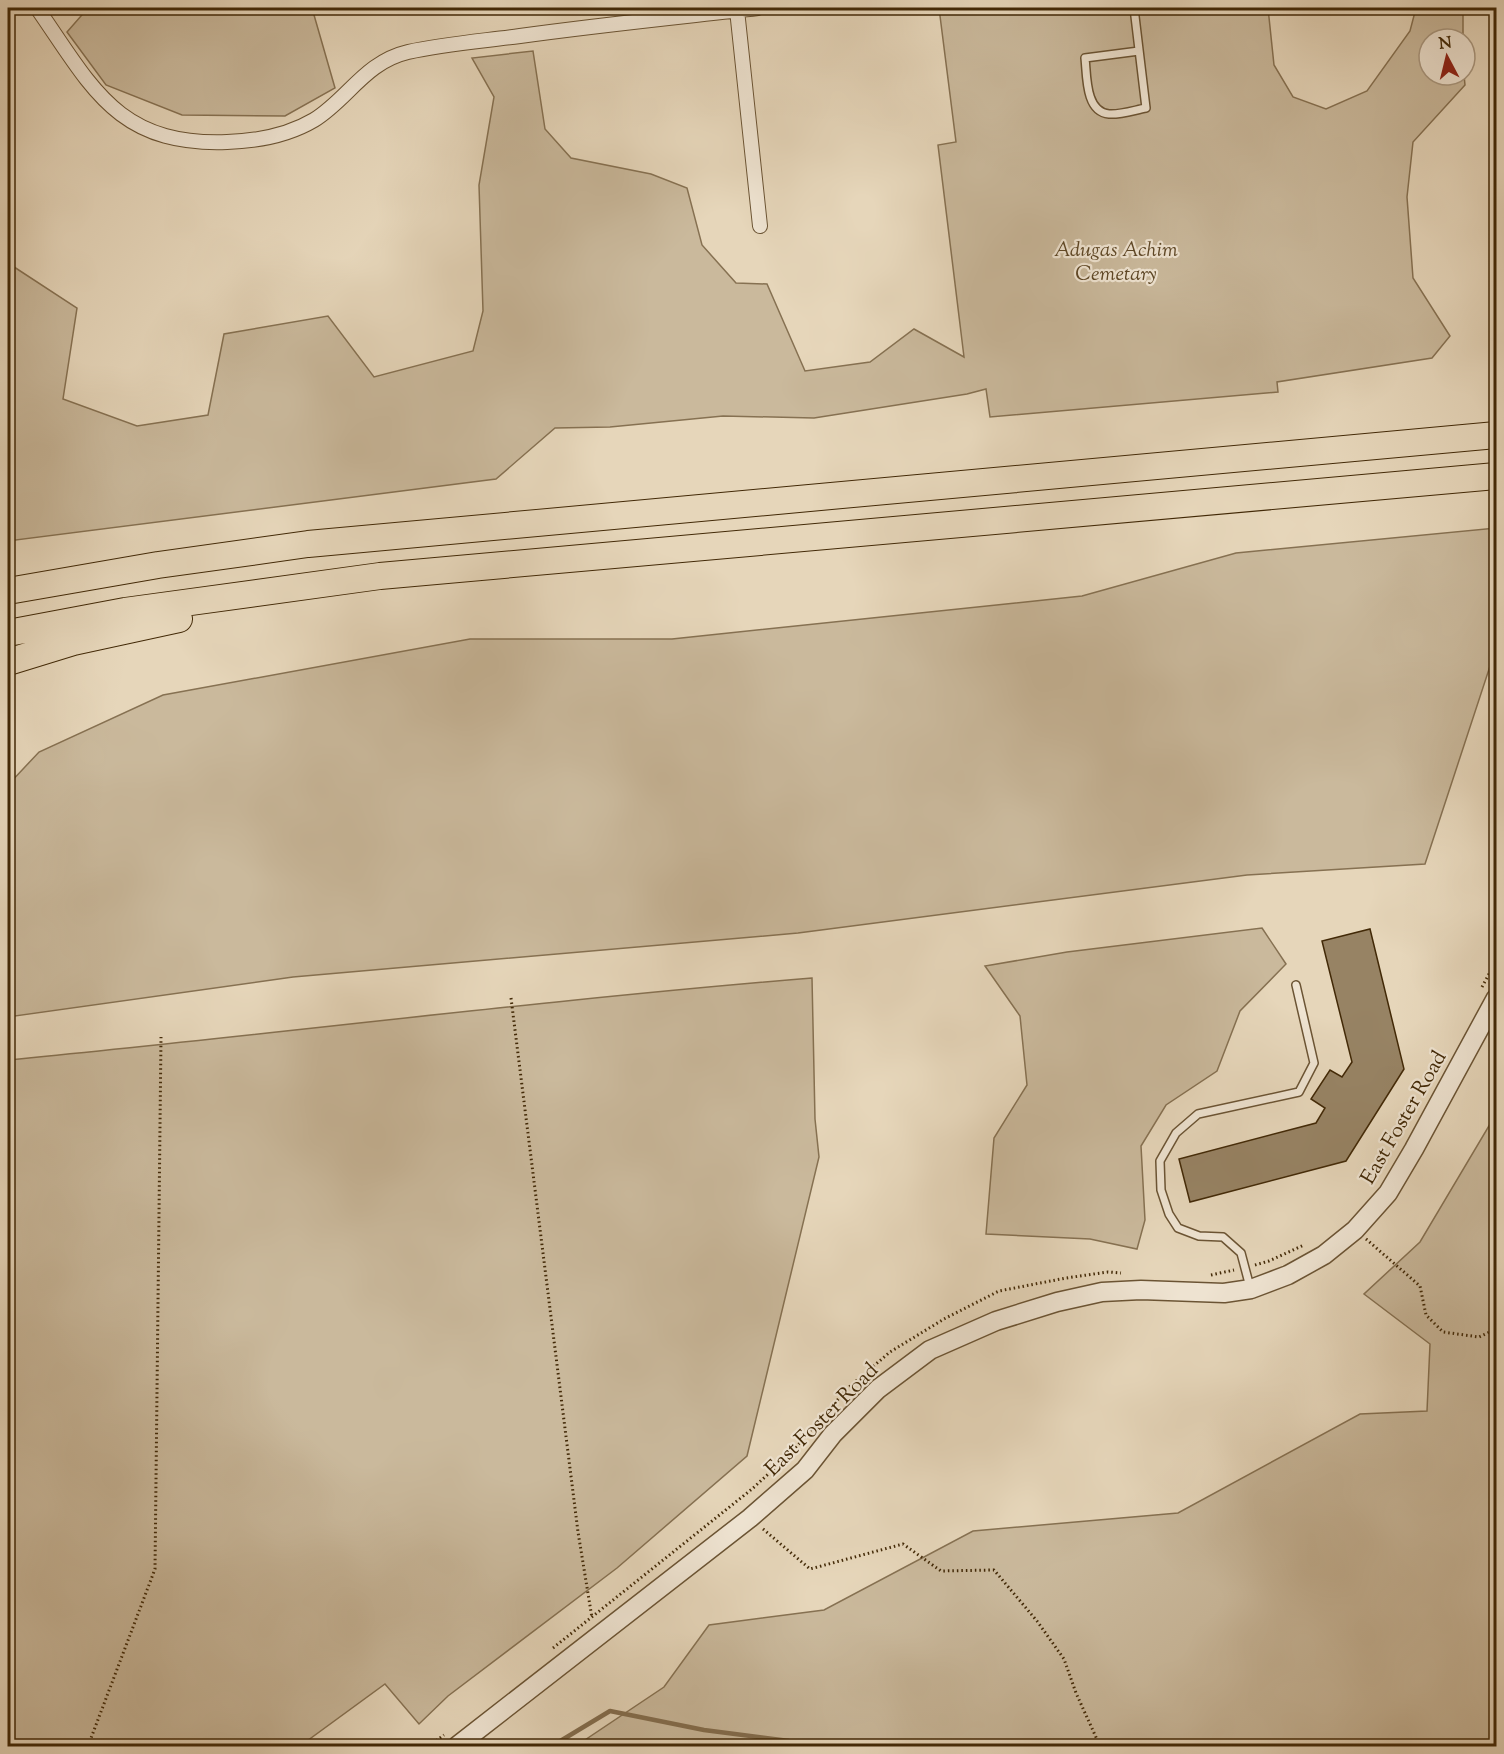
<svg xmlns="http://www.w3.org/2000/svg" width="1504" height="1754" viewBox="0 0 1504 1754" font-family="'Sorts Mill Goudy',serif">
<rect width="100%" height="100%" fill="#e6d6ba"/>
<filter id="stains"><feTurbulence type="fractalNoise" baseFrequency=".00333" numOctaves="4"/><feColorMatrix values="0 0 0 0 .2 0 0 0 0 .09 0 0 0 0 .02 0 0 0 .5 -.17"/></filter>
<radialGradient id="worn" r=".72"><stop offset=".6" stop-color="#630" stop-opacity="0"/><stop offset="1" stop-color="#630" stop-opacity=".3"/></radialGradient>
<path fill="#cab99c" stroke="#867152" stroke-width="1.5" d="M88,8H312L335,88L285,116L182,115L106,85L67,32Z
M939,8H1268L1274,65L1293,97L1326,109L1367,91L1410,31L1416,8H1463V39H1429V75H1464L1465,85L1413,142L1407,197L1413,278L1450,336L1432,358L1277,382L1278,392L990,417L986,389L967,394L814,418L723,416L610,427L555,428L496,479L8,541V263L77,308L63,399L137,426L208,415L224,334L328,316L374,377L473,351L483,311L479,185L494,97L472,58L533,51L545,129L571,158L651,174L687,188L702,245L736,283L767,284L805,371L870,362L914,329L964,357L938,145L956,142Z
M1496,528V648L1425,864L1247,875L798,933L293,977L8,1017V785L39,752L163,695L470,639H672L1082,596L1236,553Z
M1262,928L1286,964L1240,1011L1217,1071L1166,1105L1141,1146L1145,1220L1137,1249L1090,1239L986,1234L994,1138L1027,1085L1020,1016L985,966L1067,952Z
M812,978L815,1119L819,1157L747,1456L617,1568L448,1696L419,1724L385,1684L300,1746H8V1060C276,1034 544,1000 812,978Z
M1496,1114V1746H576L664,1687L709,1625L824,1610L973,1531L1178,1513L1360,1414L1427,1411L1430,1344L1364,1294L1420,1242Z"/>
<g fill="none" stroke-linecap="round" stroke-linejoin="round">
<path stroke="#836d4e" stroke-width="4.5" d="M552,1746L610,1711L704,1730L789,1741L795,1746"/>
</g>
<path fill="#978364" stroke="#422907" stroke-width="1.5" d="M1370,929L1404,1069L1346,1161L1190,1202L1179,1159L1316,1123L1325,1108L1311,1099L1330,1070L1342,1077L1352,1062L1322,941Z"/>
<g fill="none" stroke-linecap="round" stroke-linejoin="round">
<g stroke="#6b5434" stroke-width="10">
<path id="service" d="M1134,8L1146,108C1135,110 1120,115 1109,114C1085,112 1087,75 1085,58L1139,51
M1250,1287L1241,1253L1223,1237L1199,1236L1178,1228L1169,1214L1161,1190L1160,1161L1176,1133L1198,1114L1299,1092L1314,1063L1296,985"/>
</g>
<g stroke="#6b5434" stroke-width="16">
<path id="minor" d="M37,8C92,87 117,146 227,142C258,141 287,136 314,120C348,99 365,62 408,52C444,44 483,41 520,36C599,25 679,17 758,8
M737,10L760,226"/>
</g>
<g stroke="#6b5434" stroke-width="21">
<path id="tertiary" d="M457,1746L750,1518L805,1470L833,1434L878,1389L930,1350L996,1321L1057,1302L1102,1292L1141,1290L1224,1293L1251,1289L1288,1275L1324,1255L1355,1230L1388,1193L1414,1149L1496,998"/>
</g>
<g stroke="#422907" stroke-width="28">
<path id="motorway" d="M8,591L158,565L308,544L1496,435
M8,633L125,611L380,576L1496,476
M8,662L73,642L179,619"/>
</g>
<path stroke="#422907" stroke-width="3" stroke-dasharray="1.5 3" stroke-linecap="butt" d="M1482,987L1496,961
M511,998L578,1532L592,1618
M1366,1239L1420,1286L1426,1315L1443,1332L1479,1337L1496,1329
M1255,1265L1269,1261L1304,1245
M1211,1275L1234,1270
M763,1529L810,1569L903,1544L941,1571L994,1570L1037,1621L1064,1659L1076,1693L1100,1746
M553,1648L752,1489L790,1454L848,1388L890,1352L944,1319L999,1291L1066,1278L1108,1272L1121,1273
M88,1746L155,1569L161,1037
M429,1746L444,1735"/>
<use href="#service" stroke="#efe4d2" stroke-width="7"/>
<use href="#minor" stroke="#efe4d2" stroke-width="14"/>
<use href="#tertiary" stroke="#efe4d2" stroke-width="18"/>
<use href="#motorway" stroke="#e6d6ba" stroke-width="26"/>
</g>
<g text-anchor="middle" stroke-width="4.5" stroke-linejoin="round" paint-order="stroke">
<g font-size="21" font-style="italic" fill="#5d4625" stroke="#efe4d2">
<text x="1116" y="256">Adugas Achim<tspan x="1116" dy="24">Cemetary</tspan></text>
</g>
<g font-size="21" fill="#422907" stroke="#efe4d2">
<text transform="translate(1403 1117) rotate(-60)" y="7">East Foster Road</text>
<text transform="translate(821 1419) rotate(-45)" y="7">East Foster Road</text>
</g>
</g>
<rect width="1504" height="1754" fill="none" stroke="#e6d6ba" stroke-width="30"/>
<rect x="9" y="9" width="1486" height="1736" fill="none" stroke="#422907" stroke-width="3"/>
<rect x="15" y="15" width="1474" height="1724" fill="none" stroke="#422907" stroke-width="1.5"/>
<g transform="translate(1447 57) rotate(353)"><circle r="28" fill="#efe4d2" stroke="#aa9981" stroke-width="1.5"/>
<path d="M0-4.5L10 22L0 15L-10 22Z" fill="#8f2418"/>
<text y="-9" font-size="16" font-weight="bold" text-anchor="middle" fill="#422907">N</text>
</g>
<rect width="100%" height="100%" filter="url(#stains)"/>
<rect width="100%" height="100%" fill="url(#worn)"/>
</svg>
